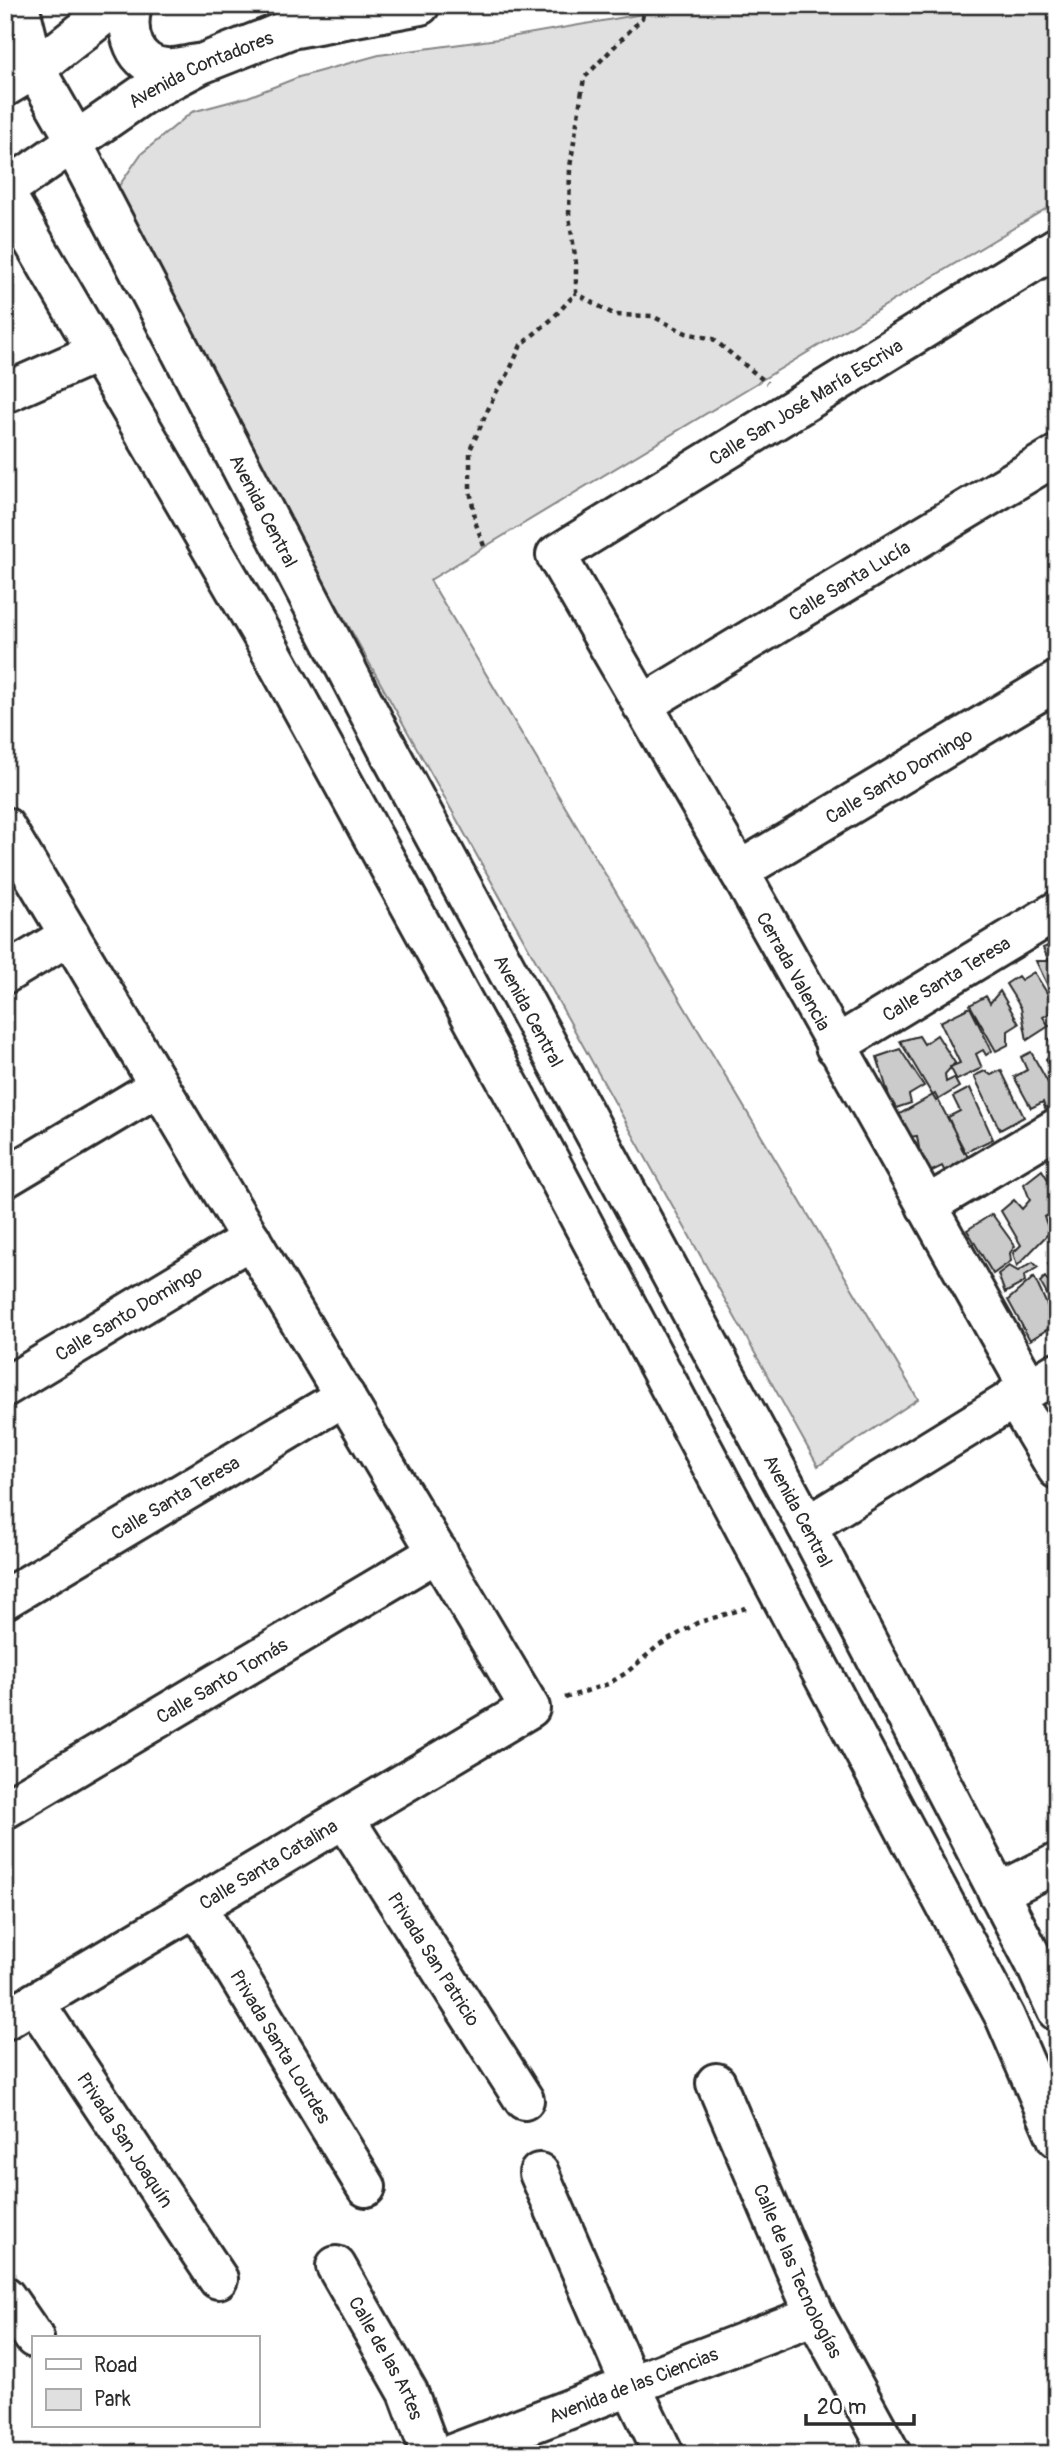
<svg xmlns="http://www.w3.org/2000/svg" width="1062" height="2459" viewBox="0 0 1062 2459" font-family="Pangolin,sans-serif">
<rect width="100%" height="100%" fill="#fff"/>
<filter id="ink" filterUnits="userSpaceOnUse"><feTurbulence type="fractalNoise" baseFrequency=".0143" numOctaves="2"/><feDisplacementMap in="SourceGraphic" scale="14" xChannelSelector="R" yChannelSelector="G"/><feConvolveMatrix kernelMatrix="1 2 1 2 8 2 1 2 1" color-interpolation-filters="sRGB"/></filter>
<g filter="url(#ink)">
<path fill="#e0e0e0" stroke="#868686" stroke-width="2" d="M676,5H1057V202L430,580L918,1399L818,1466L110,199L141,154L192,112L248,97L299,77L379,55L498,39L654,12Z"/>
<path fill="#cbcbcb" stroke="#2b2b2b" stroke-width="2" d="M1057,942V1000L1055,1001L1036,961H1049L1043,948Z
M1034,972L1057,1009L1043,1017L1049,1026L1027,1040L1021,1008L1006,984L1018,976L1021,980Z
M1000,991L1019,1024L1008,1031V1045L996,1051L970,1005L986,996L990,1003Z
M970,1007L992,1051L986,1055L983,1050L976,1054L982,1068L957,1080L950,1067L960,1063L940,1022Z
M937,1035L955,1063L945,1074L946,1082L954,1078L959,1087L936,1101L900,1041L919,1036L924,1044Z
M1057,1036V1081L1046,1059L1056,1054L1049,1039Z
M900,1049L924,1086L909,1095L911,1103L893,1109L877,1057Z
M1031,1052L1057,1099V1102L1045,1108L1043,1102L1031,1108L1014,1077L1027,1070L1021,1057Z
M1001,1070L1024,1117L1000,1130L974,1076L985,1071L991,1075Z
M970,1088L993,1139L964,1153L948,1117L960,1111L953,1097Z
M935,1094L970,1161L946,1174L942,1166L930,1172L920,1154L917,1136L910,1137L898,1115Z
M1042,1170L1050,1183L1057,1174V1230L1049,1215L1044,1217L1050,1232L1017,1266L1013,1253L1021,1245L1001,1211L1014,1200L1022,1209L1030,1200L1024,1184Z
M992,1214L1015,1246L1010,1253L1011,1261L993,1274L967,1230Z
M1057,1260V1280L1048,1264Z
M1033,1262L1038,1267L1024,1276L1025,1282L1005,1293L998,1274L1009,1266L1018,1271Z
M1034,1277L1056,1324L1030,1340L1008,1300Z
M1045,1277L1052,1286L1057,1284V1312L1040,1282Z"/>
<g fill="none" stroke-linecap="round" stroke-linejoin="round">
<g stroke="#2b2b2b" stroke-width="44">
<g id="minor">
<path d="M5,393L98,352"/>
<path id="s1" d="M642,705L1057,455"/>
<path d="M5,827L530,1708L5,2020"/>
<path id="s2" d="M739,871L1057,681"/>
<path d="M5,974L70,935"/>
<path id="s3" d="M835,1046L1057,911"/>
<path d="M5,1178L159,1086"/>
<path d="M926,1206L1057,1128"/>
<path id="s4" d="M5,1387L251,1239"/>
<path id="s5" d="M1029,1388L739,871L556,555L1057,247"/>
<path d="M1014,1397L1057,1469"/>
<path d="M807,1526L1057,1372"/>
<path id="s6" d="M5,1599L345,1396"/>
<path id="s7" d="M5,1809L438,1552"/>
<path id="s8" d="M345,1819L524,2100"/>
<path d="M998,1893L1057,1863"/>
<path id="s9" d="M196,1906L366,2187"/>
<path id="s10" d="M35,2003L218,2279"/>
<path id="s11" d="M716,2083L815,2315L891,2454"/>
<path d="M539,2173L631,2386L664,2454"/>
<path id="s12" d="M336,2266L408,2392L431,2454"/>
<path d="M5,2296L34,2338"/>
<path id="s13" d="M452,2454L815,2315"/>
</g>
</g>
<g stroke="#2b2b2b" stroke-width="44">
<g id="major">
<path id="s14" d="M19,5L35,69L70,130L72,142L391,755L807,1526L1035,1963L1057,2011"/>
<path d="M132,5C125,32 133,66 166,68C176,69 189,65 199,64"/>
<path d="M5,87L35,69L116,5"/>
<path id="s15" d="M5,190L142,95L201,64L290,29L420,5"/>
<path d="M5,193L262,635L515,1096L1005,2017L1057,2138"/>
</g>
</g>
<path stroke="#2b2b2b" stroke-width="4.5" stroke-dasharray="5 5" stroke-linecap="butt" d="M646,5L642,18L584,78L570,167L569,216L576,263V293L615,315L652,316L686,333L713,339L767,383
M484,546L476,524L470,490V450L495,394L508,374L521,345L552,319L576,293
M565,1698L608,1684L626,1673L658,1646L697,1623L746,1608"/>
<use href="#minor" stroke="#fff" stroke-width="38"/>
<use href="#major" stroke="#fff" stroke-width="38"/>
</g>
</g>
<g text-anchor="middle" stroke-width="5" stroke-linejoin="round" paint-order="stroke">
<g font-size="19" fill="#2b2b2b" stroke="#fff">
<text dy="7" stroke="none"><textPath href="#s15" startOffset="231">Avenida Contadores</textPath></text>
<text dy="7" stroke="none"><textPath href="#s5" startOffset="1251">Calle San José María Escriva</textPath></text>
<text dy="7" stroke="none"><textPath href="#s14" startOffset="564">Avenida Central</textPath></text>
<text dy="7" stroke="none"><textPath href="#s1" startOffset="242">Calle Santa Lucía</textPath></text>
<text dy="7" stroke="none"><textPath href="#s2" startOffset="186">Calle Santo Domingo</textPath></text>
<text transform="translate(794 971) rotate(61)" y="7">Cerrada Valencia</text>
<text dy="7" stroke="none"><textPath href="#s3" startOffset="130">Calle Santa Teresa</textPath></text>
<text dy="7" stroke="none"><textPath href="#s14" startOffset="1130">Avenida Central</textPath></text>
<text dy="7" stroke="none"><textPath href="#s4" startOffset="144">Calle Santo Domingo</textPath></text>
<text dy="7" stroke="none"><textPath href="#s6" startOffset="198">Calle Santa Teresa</textPath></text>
<text dy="7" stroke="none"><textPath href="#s14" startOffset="1698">Avenida Central</textPath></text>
<text dy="7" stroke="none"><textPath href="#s7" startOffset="252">Calle Santo Tomás</textPath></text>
<text transform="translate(268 1864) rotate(-31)" y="7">Calle Santa Catalina</text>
<text dy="7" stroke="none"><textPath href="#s8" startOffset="166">Privada San Patricio</textPath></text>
<text dy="7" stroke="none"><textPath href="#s9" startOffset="164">Privada Santa Lourdes</textPath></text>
<text dy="7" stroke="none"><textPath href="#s10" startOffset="164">Privada San Joaquín</textPath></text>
<text dy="7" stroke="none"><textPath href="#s11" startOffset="205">Calle de las Tecnologías</textPath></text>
<text dy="7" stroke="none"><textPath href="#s12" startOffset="105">Calle de las Artes</textPath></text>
<text dy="7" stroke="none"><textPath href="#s13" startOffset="194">Avenida de las Ciencias</textPath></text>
</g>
</g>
<rect width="1062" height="2459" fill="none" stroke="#fff" stroke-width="28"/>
<rect x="14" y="14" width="1034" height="2431" fill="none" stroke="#2b2b2b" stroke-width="2.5" filter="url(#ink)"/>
<rect x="32" y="2336" width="228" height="91" fill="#ffffff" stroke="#aaaaaa" stroke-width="2"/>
<rect x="46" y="2359" width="35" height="10" fill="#ffffff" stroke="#aaaaaa" stroke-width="2"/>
<text x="94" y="2372" font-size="21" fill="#2b2b2b">Road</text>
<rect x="46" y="2389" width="35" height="21" fill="#e0e0e0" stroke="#aaaaaa" stroke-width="2"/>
<text x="94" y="2406" font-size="21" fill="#2b2b2b">Park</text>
<path d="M806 2414v10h108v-10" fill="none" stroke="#2b2b2b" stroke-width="3.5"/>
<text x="817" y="2414" font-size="21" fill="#2b2b2b" stroke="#ffffff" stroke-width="5" paint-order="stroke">20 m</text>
</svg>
